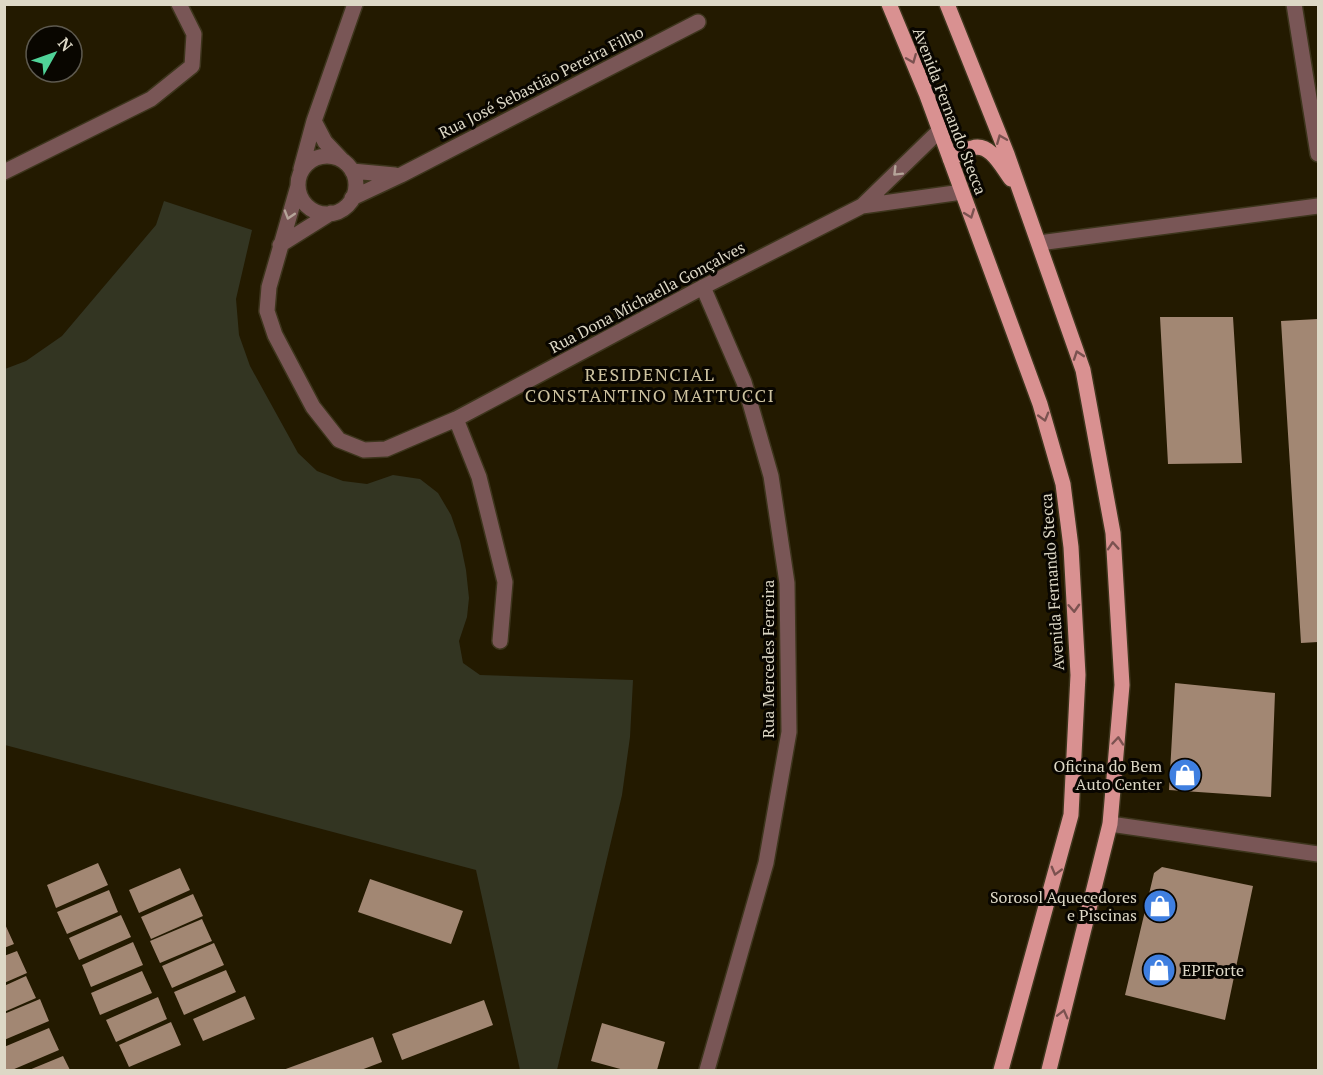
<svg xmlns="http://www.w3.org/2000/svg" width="1323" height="1075" viewBox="0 0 1323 1075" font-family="'PT Serif',serif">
<rect width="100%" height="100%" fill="#231a00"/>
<path fill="#333522" d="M164,201L252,230L236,299L239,335L250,366L298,453L317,471L343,481L367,484L393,475L420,479L438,493L451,515L460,541L466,570L469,598L467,617L459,641L463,663L480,675L633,680L630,737L622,795L557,1070H520L476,870L5,745V369L26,361L62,336L156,225Z"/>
<path fill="#a28773" d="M1160,317H1233L1242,463L1168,464Z
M1318,319V642L1301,643L1281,321Z
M1175,683L1275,693L1271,797L1169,790Z
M98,863L108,885L56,908L47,885Z
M1162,867L1253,886L1225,1020L1125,995L1154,873Z
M180,868L190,890L139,913L129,890Z
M370,879L463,911L451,944L358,912Z
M109,890L118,912L67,934L57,912Z
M193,894L203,916L151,939L141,917Z
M121,915L131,937L79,960L69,938Z
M202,919L212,941L160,963L150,941Z
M4,922L14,944L4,948Z
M133,942L143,965L91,987L82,965Z
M214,943L224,965L172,988L162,966Z
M17,951L27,973L4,983V956Z
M226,970L236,992L184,1015L174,992Z
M142,971L152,993L100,1015L91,993Z
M26,976L36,998L4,1012V986Z
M245,996L255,1019L203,1041L193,1019Z
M158,997L167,1019L116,1042L106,1020Z
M40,999L49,1021L4,1040V1014Z
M484,1000L493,1025L402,1060L392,1034Z
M171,1022L181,1045L129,1067L119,1045Z
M602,1023L665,1042L657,1070H624L591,1061Z
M49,1028L59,1050L12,1070H6L4,1066V1047Z
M373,1037L382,1062L361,1070H283Z
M63,1056L70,1070H29Z"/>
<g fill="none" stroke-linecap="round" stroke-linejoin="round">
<g stroke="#3d351c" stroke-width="18">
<path id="minor" d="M1294,4L1318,154
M314,121L325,142L342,160
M939,131L862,206L962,192
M298 185a29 29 0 1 1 58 0a29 29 0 1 1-58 0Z
M301,169L314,121L355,4
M352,171L395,175
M4,172L151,99L192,66L194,34L179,4
M298,186L269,287L267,311L275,335L313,407L339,440L364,450L386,449L456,419L703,287L862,206
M352,198L401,175L698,22
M1039,243L1318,206
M280,245L331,213
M703,287L744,382L771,476L787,583L789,732L766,863L707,1070
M456,419L479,477L505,582L500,641
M1110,824L1318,854"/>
</g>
<g stroke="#3d351c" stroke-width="18">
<path id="major" d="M889,4L926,93L1040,404L1063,484L1071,547L1078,675L1071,815L1001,1070
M947,4L1007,154L1083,370L1113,533L1122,685L1110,824L1049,1070
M950,159C957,155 965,150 972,148C990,142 1002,167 1011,179"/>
</g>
<use href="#minor" stroke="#795656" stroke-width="15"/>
<use href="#major" stroke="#d99191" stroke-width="15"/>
</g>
<defs><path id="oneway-chevron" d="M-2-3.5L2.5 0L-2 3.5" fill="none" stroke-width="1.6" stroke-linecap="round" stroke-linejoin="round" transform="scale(1.5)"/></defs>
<g stroke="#7b5250">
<use href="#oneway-chevron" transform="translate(912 59) rotate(68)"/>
<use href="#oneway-chevron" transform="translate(1001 139) rotate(-112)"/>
<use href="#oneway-chevron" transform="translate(970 214) rotate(69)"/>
<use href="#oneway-chevron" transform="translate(1078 355) rotate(-109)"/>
<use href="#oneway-chevron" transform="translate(1044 417) rotate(74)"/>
<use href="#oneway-chevron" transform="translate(1113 546) rotate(-94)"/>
<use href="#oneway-chevron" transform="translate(1074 608) rotate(87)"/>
<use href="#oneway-chevron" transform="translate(1118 741) rotate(-85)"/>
<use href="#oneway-chevron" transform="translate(1056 871) rotate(105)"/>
<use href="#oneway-chevron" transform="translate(1063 1014) rotate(-76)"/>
</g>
<g stroke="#b5a499">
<use href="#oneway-chevron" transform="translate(897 172) rotate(135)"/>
<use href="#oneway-chevron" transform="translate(289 215) rotate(107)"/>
</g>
<defs>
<g id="shop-disc" transform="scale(1.725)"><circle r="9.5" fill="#3f7fe0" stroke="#090600"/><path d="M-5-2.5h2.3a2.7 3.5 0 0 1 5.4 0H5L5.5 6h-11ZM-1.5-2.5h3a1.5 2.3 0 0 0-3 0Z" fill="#fff"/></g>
</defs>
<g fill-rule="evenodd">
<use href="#shop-disc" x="1185" y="775"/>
<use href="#shop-disc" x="1160" y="906"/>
<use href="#shop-disc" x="1159" y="970"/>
</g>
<g text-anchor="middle" stroke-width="6" stroke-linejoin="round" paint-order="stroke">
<g font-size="16" fill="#ddd8c6" stroke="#090600">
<text transform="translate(541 82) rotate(-27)" y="6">Rua José Sebastião Pereira Filho</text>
<text transform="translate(950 111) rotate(69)" y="6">Avenida Fernando Stecca</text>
<text transform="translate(647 297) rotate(-28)" y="6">Rua Dona Michaella Gonçalves</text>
<text transform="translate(1052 582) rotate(-94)" y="6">Avenida Fernando Stecca</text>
<text transform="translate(768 659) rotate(-90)" y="6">Rua Mercedes Ferreira</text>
</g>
<g font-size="16" fill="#ddd8c6" stroke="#090600" text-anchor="end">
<text x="1162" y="772">Oficina do Bem<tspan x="1162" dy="18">Auto Center</tspan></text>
<text x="1137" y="903">Sorosol Aquecedores<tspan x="1137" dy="18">e Piscinas</tspan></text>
<text x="1182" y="976" text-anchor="start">EPIForte</text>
</g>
<g font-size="18" letter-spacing="1.5" fill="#cec3a0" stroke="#090600">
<text x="650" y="381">RESIDENCIAL<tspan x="650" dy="21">CONSTANTINO MATTUCCI</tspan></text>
</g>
</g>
<rect width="1323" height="1075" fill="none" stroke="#ddd8c6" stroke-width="12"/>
<g transform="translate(54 54) rotate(50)"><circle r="28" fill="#090600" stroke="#5e5a4f" stroke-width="1.5"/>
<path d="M0-4.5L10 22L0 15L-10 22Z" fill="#50d398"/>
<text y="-9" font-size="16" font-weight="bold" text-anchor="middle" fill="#ddd8c6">N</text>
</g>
</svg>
